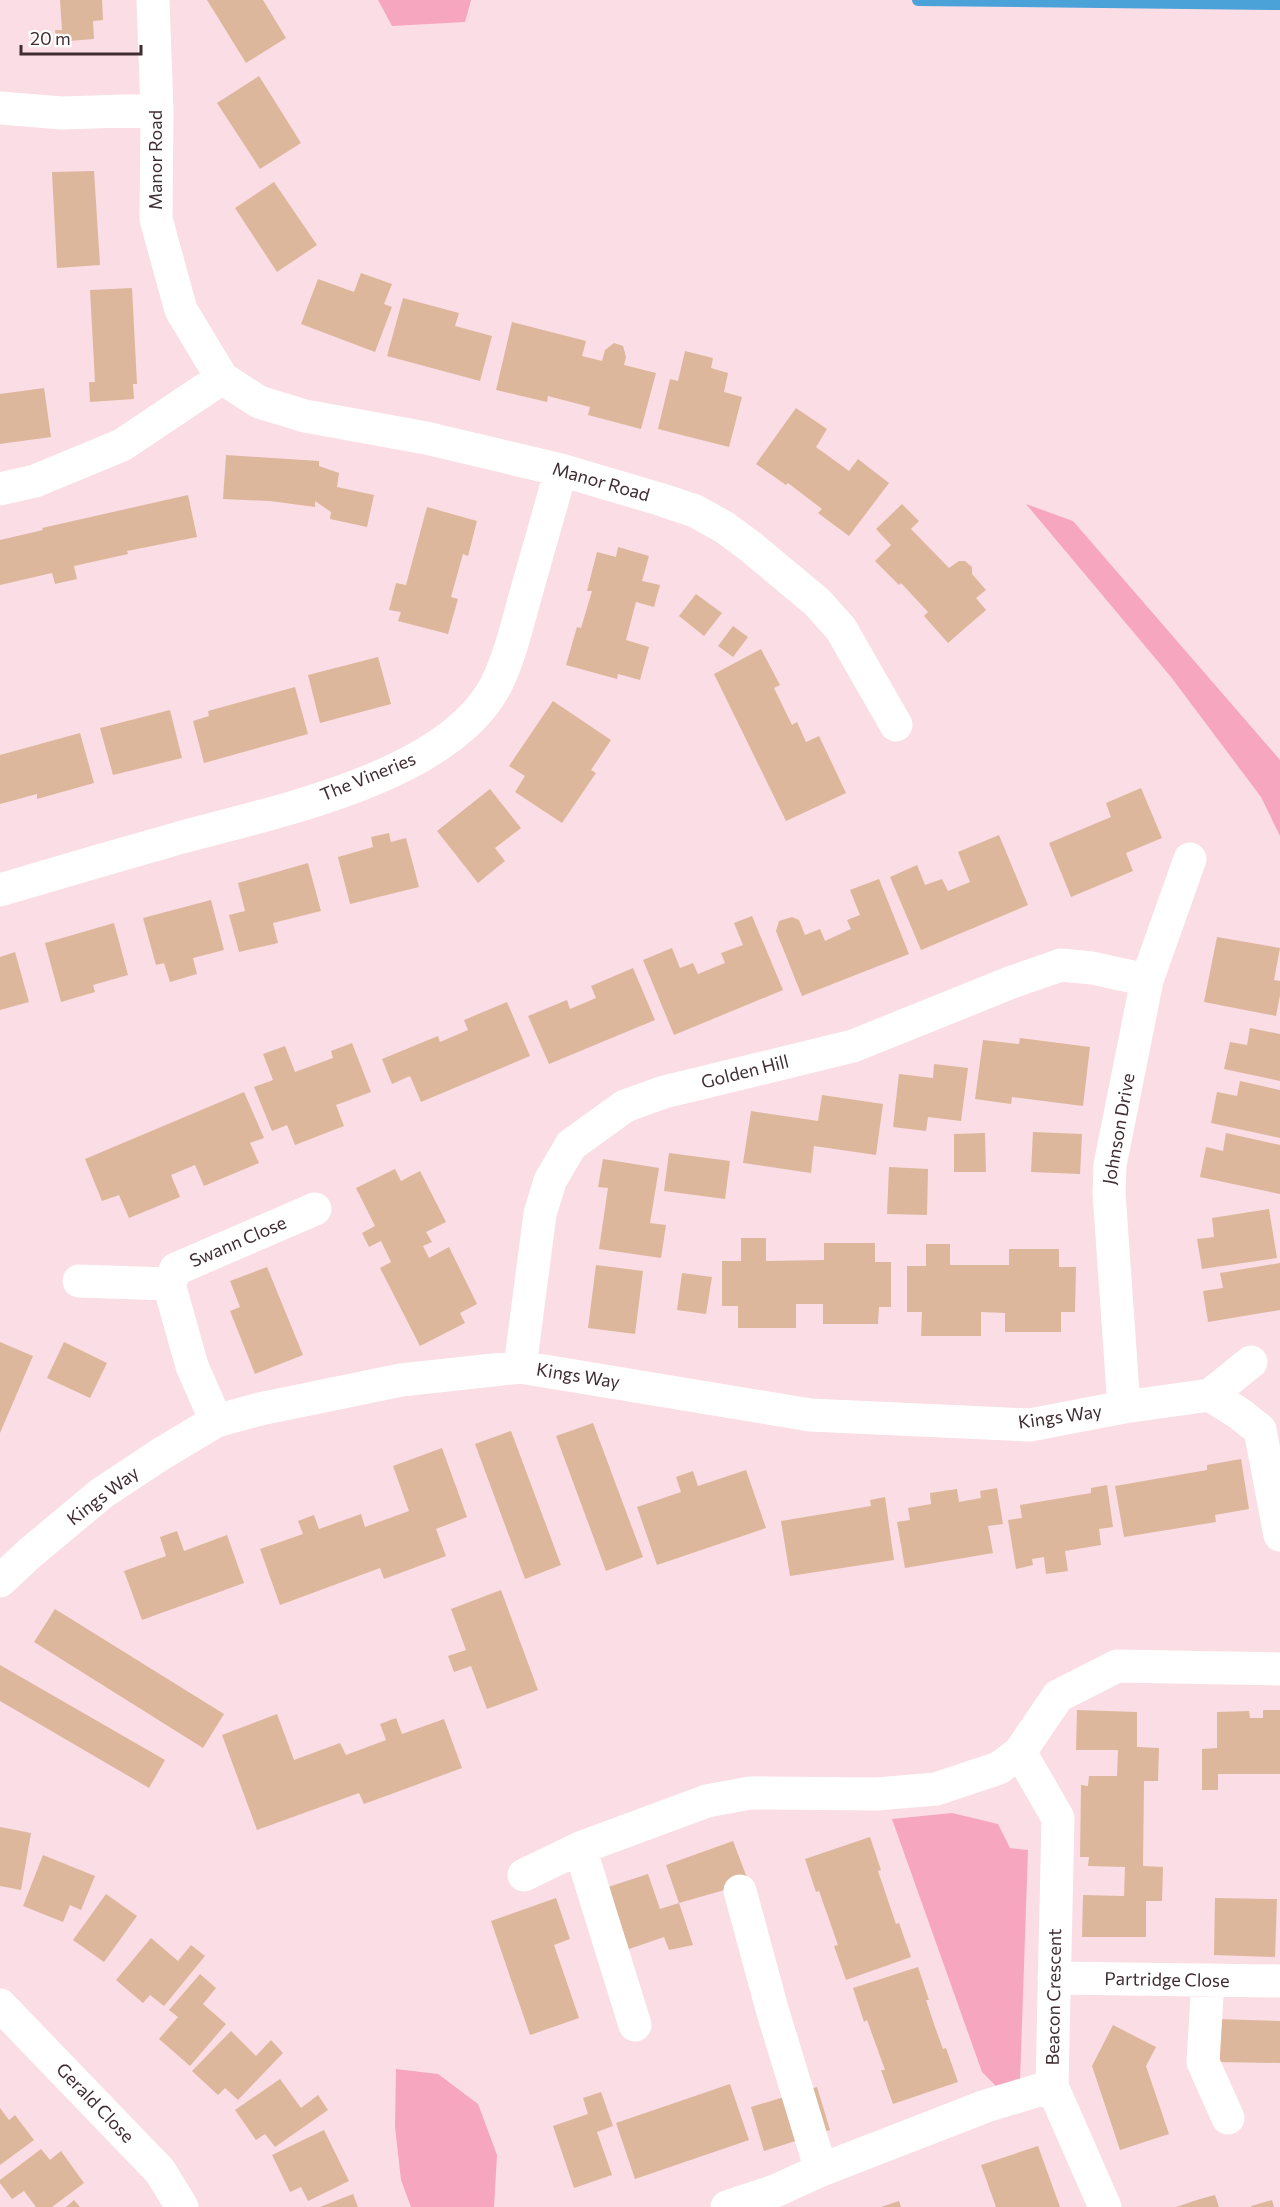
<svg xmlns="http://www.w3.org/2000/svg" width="1280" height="2207" viewBox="0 0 1280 2207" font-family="Commissioner,sans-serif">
<rect width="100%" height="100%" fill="#fbdde5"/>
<path fill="#f7a6c0" d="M378,0H471L465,22L392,26Z
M1026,504L1073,521L1280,760V836L1261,797L1171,677Z
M952,1813L998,1824L1010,1848L1028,1850L1020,2081L998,2088L982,2072L892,1819Z
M396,2069L438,2074L478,2104L497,2155L494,2207H411L401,2180L395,2127Z"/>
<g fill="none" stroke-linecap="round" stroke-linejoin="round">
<path stroke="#4aa2d9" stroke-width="12" d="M918,0L1280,4"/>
</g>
<path fill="#ddb79b" d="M60,0H102L103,20L93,21L94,39L56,42L55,30H62Z
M207,0H263L286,38L246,63Z
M259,76L301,143L260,169L217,103Z
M94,171L100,265L57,268L52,172Z
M274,182L317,245L277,272L235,208Z
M361,273L392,284L384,304L392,307L375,352L301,324L318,279L354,292Z
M132,288L137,384H133L134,399L90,402L89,382H95L90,290Z
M403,298L459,313L455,326L492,336L480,381L387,356Z
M512,322L586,341L582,356L602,361L605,350L614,343L623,346L626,357L624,365L656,373L641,429L588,415L590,407L548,396L547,402L496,390Z
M685,351L713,358L711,368L728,373L724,392L742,397L729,447L658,429L670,379L678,381Z
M44,388L51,437L0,444V394Z
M796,408L827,429L816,447L849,471L858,459L889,483L849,536L818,513L822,509L788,483L786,485L756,464Z
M226,455L319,461V466L339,473L337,487L374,495L367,527L330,519L331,512L315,501V507L270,501L223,499Z
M188,495L197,537L127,551L128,554L74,566L77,579L55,584L52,573L0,585V540L43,530L42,528Z
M902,504L919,521L911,529L949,568L959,561H965L972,567V574L986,590L976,598L986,610L948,643L924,616L928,612L901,583L899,585L875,561L891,545L876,529Z
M427,507L477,521L468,556L463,554L451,597L458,599L448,634L398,621L401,612L389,610L396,583L406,585Z
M618,547L649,556L642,581L660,585L654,607L636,602L626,640L649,647L640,680L618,674L617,679L566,665L577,627L581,628L592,591H587L597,552L616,557Z
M696,594L722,613L704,636L679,616Z
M733,626L748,637L733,657L718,646Z
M761,649L780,685L774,688L792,725L797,722L806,742L819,736L846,793L786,821L714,674Z
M378,657L391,704L320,723L308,675Z
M295,687L308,734L204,763L193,721L209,716L208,711Z
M553,701L611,740L591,770L596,773L562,823L515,792L525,776L509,766Z
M170,710L182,758L113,775L100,728Z
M80,733L94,783L37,799V794L0,804V755Z
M1141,788L1162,838L1126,853L1133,871L1071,897L1049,843L1111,817L1106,803Z
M490,789L521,828L495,848L505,861L478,883L437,831Z
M389,833L391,842L406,838L419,887L350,904L338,857L373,847L371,837Z
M999,835L1028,905L921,950L890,877L917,865L925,885L942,879L948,891L970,882L958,852Z
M308,863L321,911L273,923L278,943L239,952L229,915L245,911L238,883Z
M879,879L909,954L802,996L776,931L779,921L792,917L799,920L805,935L820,929L825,941L851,929L847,920L860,915L850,890Z
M211,900L224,950L193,958L197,974L170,982L164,963L156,965L143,918Z
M752,916L783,990L674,1035L643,960L672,948L680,968L693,963L698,974L725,963L721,953L743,945L734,923Z
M114,923L128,975L93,985L95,992L61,1002L45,943Z
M1217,937L1280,948L1274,980L1280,981V995L1276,1016L1204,1002Z
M15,952L29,1002L0,1010V957Z
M633,968L655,1020L549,1064L528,1016L567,1000L570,1009L596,998L591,986Z
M507,1002L530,1056L421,1102L410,1076L392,1084L382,1059L438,1036L440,1042L468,1030L464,1020Z
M1250,1028L1280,1034V1081L1224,1069L1230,1042L1247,1045Z
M1020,1038L1090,1047L1083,1106L1012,1097L1011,1104L975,1099L983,1040L1019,1044Z
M352,1043L371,1092L336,1105L344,1126L295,1145L287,1125L272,1131L254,1087L273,1080L263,1054L285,1046L295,1072L333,1058L331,1051Z
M934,1064L968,1068L961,1121L928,1117L926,1131L893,1127L899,1074L933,1078Z
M1240,1081L1280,1090V1138L1211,1123L1217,1092L1237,1096Z
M244,1092L264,1138L250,1143L259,1163L204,1186L195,1165L171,1175L180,1197L129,1218L119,1195L102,1201L85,1159Z
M822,1095L883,1104L876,1155L814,1146L811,1173L743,1163L751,1111L818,1121Z
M1033,1132L1082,1134L1080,1174L1031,1172Z
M985,1133L986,1172H954V1134Z
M1226,1133L1280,1145V1194L1200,1177L1206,1147L1223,1151Z
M669,1153L730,1161L725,1199L664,1191Z
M603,1159L659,1168L650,1223L666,1225L661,1258L599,1249L608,1188L598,1187Z
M889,1167L928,1169L927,1215L887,1214Z
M395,1169L401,1181L420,1171L446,1222L426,1232L432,1242L423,1246L429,1258L449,1247L477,1304L460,1313L465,1323L420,1346L380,1268L391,1262L381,1241L369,1247L362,1233L375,1226L356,1188Z
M1269,1209L1277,1258L1202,1269L1197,1239L1214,1237L1212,1218Z
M741,1238H766V1261L824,1260V1243H875V1262H891V1307H879L878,1324H823V1304H796V1328H738V1306H722V1261H741Z
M926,1244H950V1265H1009V1249H1059V1267H1076L1075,1312H1061V1332H1005V1313L981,1312V1336H921L922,1312H907V1266H926Z
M1280,1263V1310L1208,1322L1203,1291L1223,1288L1220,1273Z
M596,1265L643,1271L635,1334L588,1328Z
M267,1267L303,1355L255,1374L230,1311L240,1307L230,1281Z
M682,1273L712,1277L706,1314L677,1310Z
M0,1342L33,1356L0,1433Z
M64,1342L107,1363L90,1398L47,1378Z
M593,1423L643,1557L606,1571L556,1436Z
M511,1431L561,1565L525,1579L475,1444Z
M442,1448L467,1517L436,1529L446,1556L384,1579L380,1568L280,1605L260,1549L303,1534L298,1521L314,1515L319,1529L361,1514L365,1527L409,1511L393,1466Z
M1241,1459L1249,1509L1215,1515L1216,1522L1124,1537L1115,1486L1207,1470V1465Z
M746,1470L766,1528L657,1565L637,1507L681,1492L676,1477L693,1471L698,1486Z
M1107,1485L1113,1527L1099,1529L1101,1545L1065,1551L1068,1571L1046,1574L1044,1557L1032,1559L1033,1565L1016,1569L1008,1520L1022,1518L1020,1505L1091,1493V1488Z
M997,1488L1003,1524L988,1526L993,1553L905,1568L897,1522L910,1520L908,1508L931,1504L930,1493L957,1489L959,1502L981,1498L980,1491Z
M885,1497L894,1560L790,1576L781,1521L871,1506L870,1500Z
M177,1531L184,1551L227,1535L244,1583L142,1620L124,1571L166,1556L160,1537Z
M501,1590L538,1690L487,1709L471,1666L454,1672L448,1656L466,1650L451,1609Z
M55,1609L224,1714L203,1748L34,1642Z
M0,1665L165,1760L149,1788L0,1701Z
M1077,1710L1137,1712V1747L1159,1748L1158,1781H1144L1143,1866L1163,1867L1162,1901H1146V1937H1082L1083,1895L1124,1896L1125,1867L1088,1866L1089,1857H1080L1081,1785L1088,1786L1089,1776H1117L1118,1750H1076Z
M1263,1710H1280V1774H1218V1790H1202V1749L1217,1748V1712L1249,1711L1250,1718H1263Z
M277,1714L294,1760L340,1743L346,1755L386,1740L380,1724L396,1718L402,1734L444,1719L462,1768L364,1804L359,1793L257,1830L222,1735Z
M0,1827L31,1833L21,1890L0,1886Z
M870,1837L881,1870L878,1871L896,1924L899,1923L911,1957L846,1980L834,1946L838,1945L819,1891L816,1892L805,1859Z
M733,1841L749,1883L679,1903L693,1945L669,1950L664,1937L629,1949L608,1887L648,1874L660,1909L679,1903L666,1865Z
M43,1855L95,1876L81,1910L70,1905L63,1922L23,1906Z
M106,1894L137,1916L104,1962L73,1940Z
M556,1898L570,1939L554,1945L579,2018L530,2035L491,1921Z
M1215,1898L1277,1899L1275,1957L1214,1955Z
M151,1938L178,1961L191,1945L205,1956L164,2006L150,1995L143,2003L116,1980Z
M918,1967L929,2000H926L935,2027L943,2049L946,2048L958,2082L893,2104L881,2070H885L867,2020L864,2022L853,1988Z
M200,1974L216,1988L203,2004L226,2024L190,2066L159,2039L178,2017L169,2010Z
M1217,2019L1280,2021V2063L1216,2062Z
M1113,2025L1156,2047L1146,2066L1169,2134L1120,2150L1092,2066Z
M231,2031L256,2056L271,2040L283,2053L238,2100L225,2088L218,2095L192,2071Z
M280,2079L301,2108L318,2095L328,2110L275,2147L265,2134L256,2140L235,2110Z
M730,2084L749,2140L635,2179L616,2123Z
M817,2087L830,2130L764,2151L751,2107Z
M601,2092L613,2126L597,2132L612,2175L574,2188L553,2126L588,2114L583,2098Z
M0,2108L9,2120L15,2115L34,2140L0,2165Z
M324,2130L349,2181L308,2201L301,2187L290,2192L272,2155Z
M1038,2146L1060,2207H996L981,2165Z
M41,2149L50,2160L61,2151L84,2183L52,2207H36L24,2191L12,2199L0,2183V2180Z
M353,2194L358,2207H320Z
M1215,2195L1219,2207H1176L1200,2199Z
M74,2200L80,2207H66Z
M1272,2200L1274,2207H1251V2206Z
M899,2201L901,2207H881Z"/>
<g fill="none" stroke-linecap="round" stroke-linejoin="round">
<path stroke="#fff" stroke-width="33" d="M153,0L157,110L156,219L181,310L222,378L259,402L305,416L426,438L561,470L659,499L695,511L724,527L751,547L817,602L841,629L896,725
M0,108L62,113L157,110
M0,489L35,481L122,445L222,378
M0,890C60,872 119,855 179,838C273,812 450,778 497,683C510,656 517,626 525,597C537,555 549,512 561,470
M79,1281L169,1284
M520,1367L540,1214L550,1181L571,1145L625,1106L664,1092L853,1046L1012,982L1061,965L1092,968L1147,980
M1210,1395L1240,1414L1260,1430L1280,1535
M1124,1407L1109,1193L1110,1165L1147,980L1190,859
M216,1421L192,1366L169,1284L176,1269L315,1209
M0,1581L30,1553L102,1493L161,1454L216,1421L260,1409L401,1380L520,1367L810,1415L1030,1425L1124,1407L1210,1395L1251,1362
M1020,1752L1058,1696L1117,1666L1280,1669
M580,1848L635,2025
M524,1875L580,1848L707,1801L750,1793L877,1794L936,1789L999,1768L1020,1752L1058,1818L1052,2086L986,2106L821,2170L775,2191L727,2207
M740,1891L772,2009L821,2170
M1054,1978L1280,1981
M1208,1980L1203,2062L1228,2118
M0,2005L160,2171L182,2207
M1052,2086L1105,2207"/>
</g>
<g text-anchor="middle" stroke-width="4.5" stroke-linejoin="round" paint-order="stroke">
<g font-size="18" fill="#402d32" stroke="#fff">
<text transform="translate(156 160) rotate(-90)" y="6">Manor Road</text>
<text transform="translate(601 482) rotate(16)" y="6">Manor Road</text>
<text transform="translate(368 777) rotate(-22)" y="6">The Vineries</text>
<text transform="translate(745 1072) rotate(-14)" y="6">Golden Hill</text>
<text transform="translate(1119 1129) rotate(-80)" y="6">Johnson Drive</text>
<text transform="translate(238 1242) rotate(-23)" y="6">Swann Close</text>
<text transform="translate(578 1376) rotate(9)" y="6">Kings Way</text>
<text transform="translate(1060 1417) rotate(-8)" y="6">Kings Way</text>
<text transform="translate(103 1496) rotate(-37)" y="6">Kings Way</text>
<text transform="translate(1167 1980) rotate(1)" y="6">Partridge Close</text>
<text transform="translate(1054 1997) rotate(-89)" y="6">Beacon Crescent</text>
<text transform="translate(95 2103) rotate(46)" y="6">Gerald Close</text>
</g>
</g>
<path d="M21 45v9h120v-9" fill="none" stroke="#402d32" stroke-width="3"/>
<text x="30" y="45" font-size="18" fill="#402d32" stroke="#ffffff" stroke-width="4.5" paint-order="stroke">20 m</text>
</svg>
